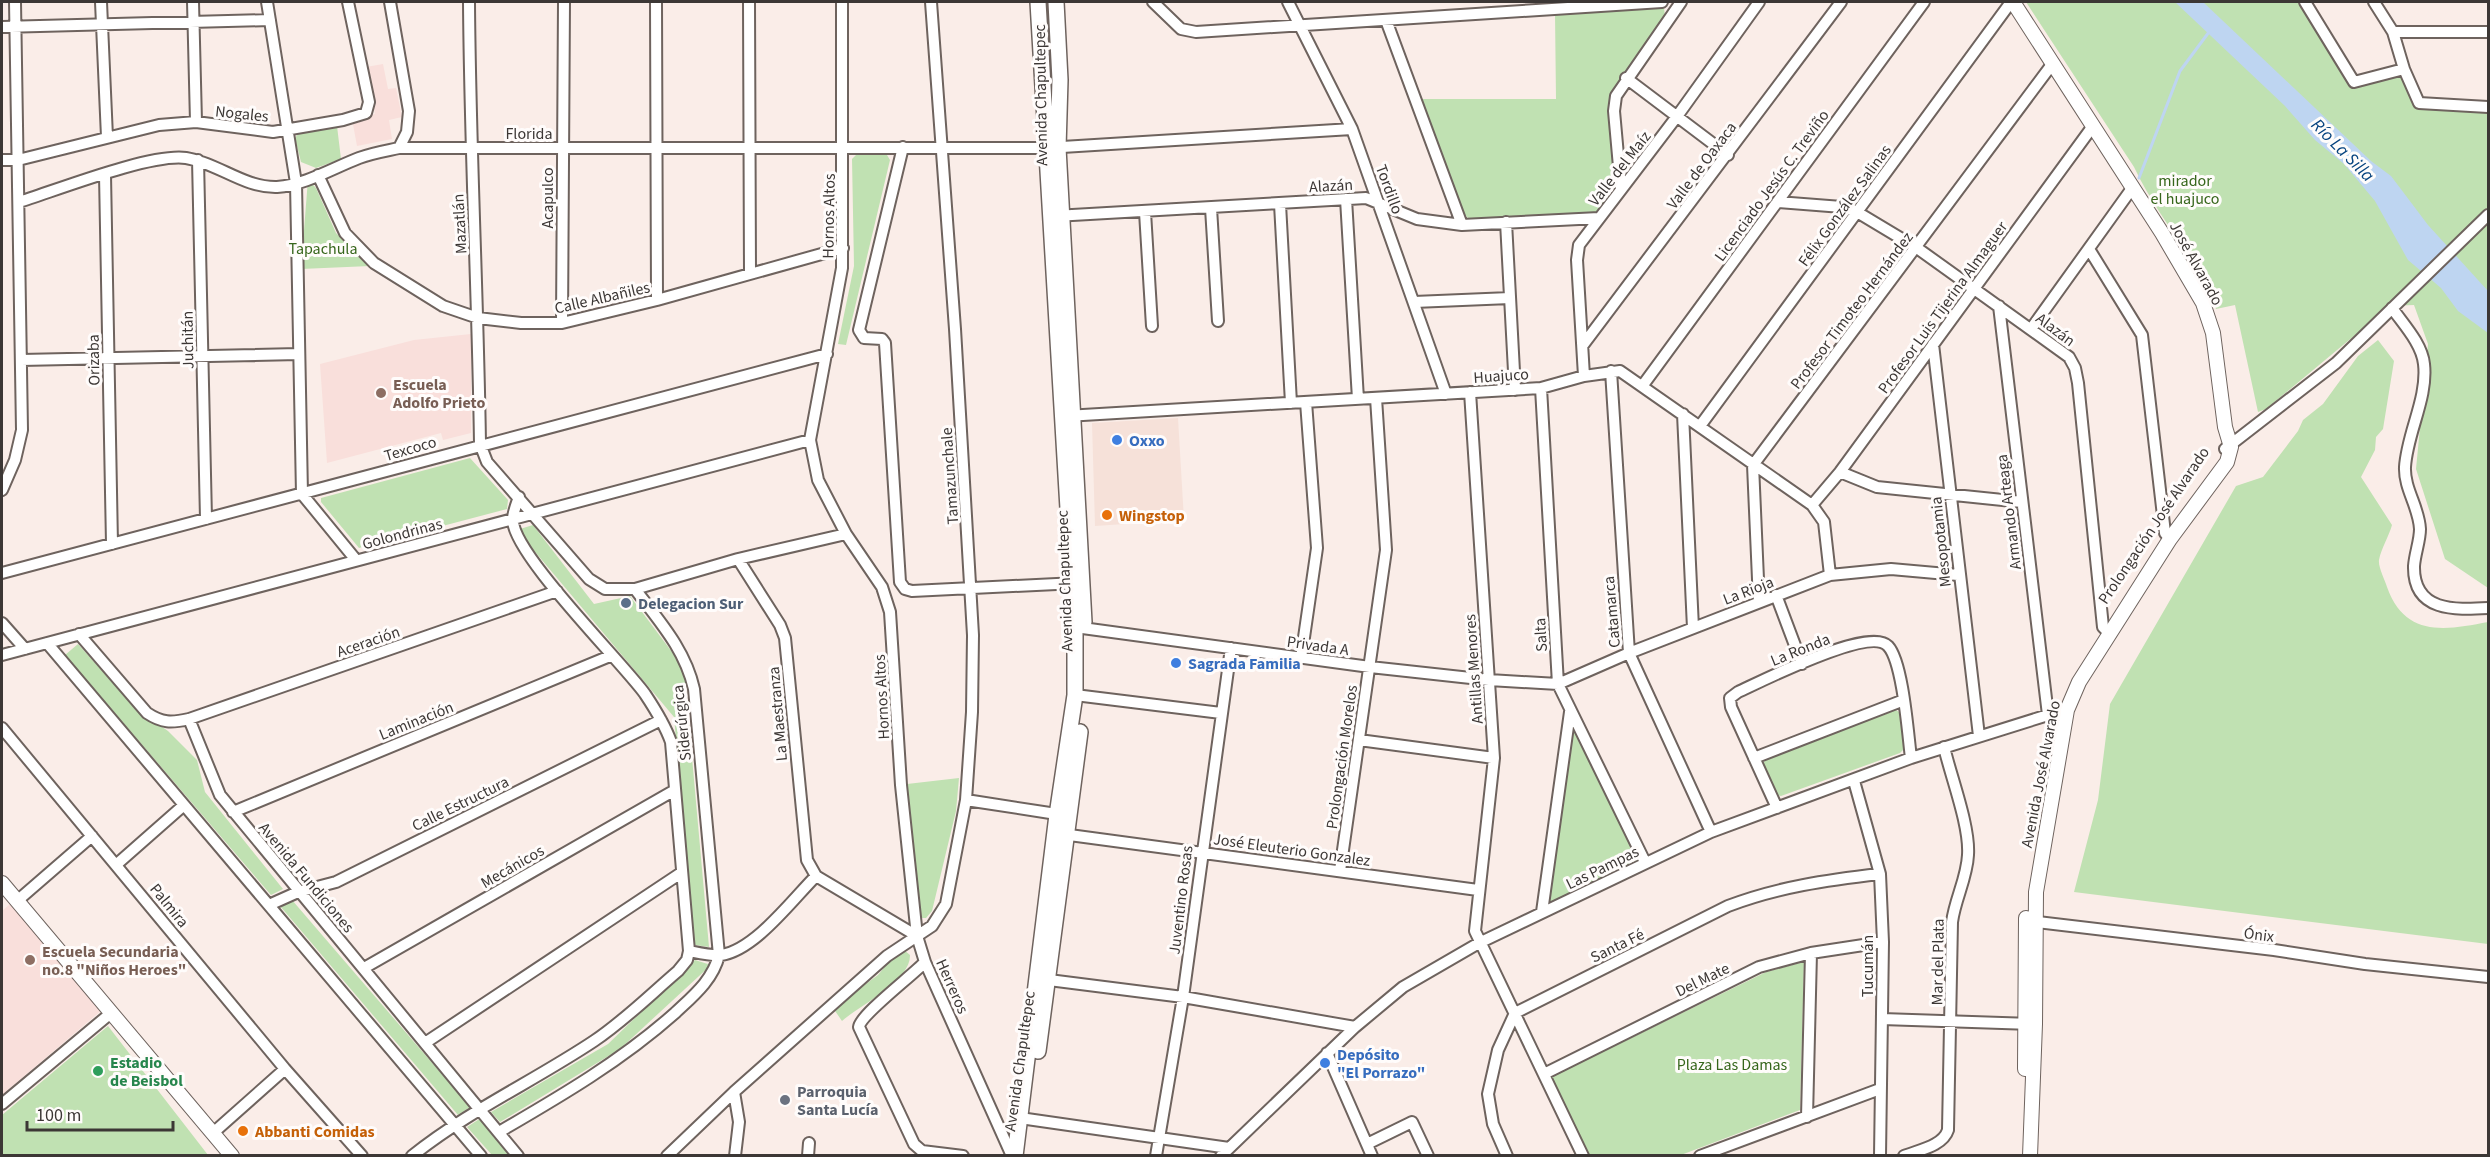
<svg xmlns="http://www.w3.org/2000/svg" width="2490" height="1157" viewBox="0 0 2490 1157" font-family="'Source Sans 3',sans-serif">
<rect width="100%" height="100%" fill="#faede8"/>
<path fill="#f6e1d9" d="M1178,418L1184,520L1095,526L1092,423Z"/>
<path fill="#f9dfdb" d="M383,64L388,89L396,88L402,117L389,120L392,139L357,146L352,119L375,114L366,67Z
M471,334V433L443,440L441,433L327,463L320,364L414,340Z
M10,904L102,1010L2,1095V911Z"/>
<path fill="#c0e1b2" d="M2026,2H2306L2351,77L2401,69L2420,103L2488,105V588L2445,559L2416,469L2428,344L2414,305L2390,306L2266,409L2258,412L2235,305L2216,309C2195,256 2158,218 2134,167Z
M1660,6L1664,8L1665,16L1612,96L1614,195L1598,215L1469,219L1464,214L1419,99H1556L1555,14Z
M337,126L341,159L316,168L301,162L295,138L298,134Z
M856,155H887L890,160L846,345L838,344L854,266L852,159Z
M308,179L316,188L336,233L370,266L301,269Z
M2378,340L2394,361L2383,429L2376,437L2375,450L2361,477L2392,525C2389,536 2381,549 2379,560C2378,567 2385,580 2387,587C2405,638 2446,630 2488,622V944L2074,892L2098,800L2110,704L2236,486L2263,477L2298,431L2303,420L2323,404L2358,356Z
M470,458L508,500L507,509L359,548L321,502V498Z
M533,525L594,604L630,596L684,668L709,947L695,945L674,717L520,534V529Z
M78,644L135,708L168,731L197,760L205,792L283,889L271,895L65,655Z
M1896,710L1899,712L1904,749L1900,753L1781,796L1777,795L1763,765L1765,760Z
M1570,712L1645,862L1542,912Z
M959,778L956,811L932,911L926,918H920L915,907L907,784Z
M292,900L470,1107L458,1115L280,906Z
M904,950L910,955C911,981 860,1005 842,1021L833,1008L878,975L898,951Z
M695,960L711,965L620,1049L500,1122L491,1112L608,1044Z
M1804,962L1800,1110L1681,1155H1588L1551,1077L1766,972Z
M108,1026L208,1155H2V1115Z
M481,1118L512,1155H492L467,1127Z"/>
<path fill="#bed5f1" d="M2175,2H2203L2371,161L2391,176L2428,225L2488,291V333L2458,311L2441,288L2408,260L2375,201L2344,164L2315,140L2285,106Z"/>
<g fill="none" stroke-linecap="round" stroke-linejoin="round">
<path stroke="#bed5f1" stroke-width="3" d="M2139,178L2180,71L2209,32"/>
<g stroke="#6e635e" stroke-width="14">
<path id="minor" d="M101,2L107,137
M193,2L196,122
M267,2L296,183L302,494L356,560
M390,2L409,111L407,132L399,148
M469,2C470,149 478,297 480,444L487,462L589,579L605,589H635L738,559L846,534
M656,2L657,300
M749,2L750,273
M842,2V268L810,440L818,480L846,534L882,587L890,612L901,785L917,936
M1153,2L1181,29L1196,32L1662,2
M1288,2L1352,129L1446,394
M2305,2L2354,82L2404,69
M2374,2L2393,32L2404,69L2419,103L2488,107
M1386,20L1462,225
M2,27L270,20
M2393,32H2488
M1626,78L1728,155
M903,147L859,330L864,338L882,339L885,343L900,582L905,589L912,591L1077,583
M2,160H18L159,125L196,122L273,132L343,120L366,113L369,102L348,2
M198,160L206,519
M105,175L112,544
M318,175L345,233L374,263L443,306L478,318L521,323H562L657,300L843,248
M1621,189L1614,111L1616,96L1681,2
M1346,199L1358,399
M19,202C57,190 151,153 186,158C218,163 244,188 277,187C305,185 333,168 359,158C372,153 385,151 399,148H1046L1352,129
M1777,202L1842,207L1857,212L1917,248L2069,357L2075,368L2078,383L2103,627L2110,634
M1280,204L1291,403
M1211,208L1218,321
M1145,212L1152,326
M1055,216L1366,198L1417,219L1462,225L1599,218
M1506,222L1515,390
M2089,249L2142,335L2165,533L2170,539
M1414,302L1510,298
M1999,306L2048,715
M2392,308C2404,325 2422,344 2424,364C2428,398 2407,433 2405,467C2404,489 2419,507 2420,529C2420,541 2415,553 2414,566C2413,612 2455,610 2488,608
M562,323L564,2
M2031,329L2133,187
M1933,344L1979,736
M1583,345L1841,2
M21,360L299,354
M1611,371L1629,653L1711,832
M1584,376L1577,260L1579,245L1678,115L1759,2
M1643,385L1924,2
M1541,388L1558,684L1645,862
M1470,392L1494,758L1475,931L1583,1156
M1683,414L1693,628
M1066,416L1541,388L1584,376L1620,371L1812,505L1824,522L1830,575
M1700,426L2011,2
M2225,449L2336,363L2488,215
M1840,472L1877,487L2022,502
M2,490L15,460L22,430L15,2
M1812,505L1840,472L2093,126
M738,559L780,625L785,638L807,860L816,876L917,936L925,962L1012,1156
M2,573L827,354
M1776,595L1802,664
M1759,602L1753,465L2053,63
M2,623L25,649
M1075,627L1370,667L1489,680L1558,684L1629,653L1830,575L1891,569L1958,575
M79,634L147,713C162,723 171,723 189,719L557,591
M47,643L481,1156
M2,655L810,440
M1301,658L1317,548L1306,402
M1075,695L1221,713
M189,719L220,795L518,1156
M2,728L285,1069L362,1156
M1359,740L1494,758
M1754,758L1904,700
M1854,781L1880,874L1883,942L1880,1156
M966,800L1063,815
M1777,808L1731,707L1730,698L1738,692C1762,681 1870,626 1888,646C1903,662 1908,735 1911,758
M233,812L610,656
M1062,834L1478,890
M117,864L184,805
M1340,871L1386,550L1376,398
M17,901L92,836
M269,905L298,892L336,882L661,720
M1542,912L1570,712
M2029,921L2274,950L2365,964L2488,977
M689,951C699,953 711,956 721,955C755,950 792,900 816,876
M925,962C913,975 860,1015 859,1027L914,1144L922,1151L963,1156
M364,968L675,790
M1041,979L1183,997L1355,1027
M1882,1019L2032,1024
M425,1043L681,873
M1327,1053L1372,1156
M1544,1074L1759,967L1811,953L1883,942
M734,1092L739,1122L735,1156
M2,1104L111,1013
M1807,1117L1811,953
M1020,1118L1229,1148
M499,1132C561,1096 621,1061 675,1013C693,996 713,980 719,955L694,689C685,649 659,621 635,589
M213,1133L285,1069
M1367,1144L1412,1122L1428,1156
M412,1156C468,1111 534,1081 594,1041C624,1021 651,994 678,971L687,960L689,951L671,742C665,725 655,709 645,694C622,662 510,551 513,519C513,512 517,503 519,497
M667,1156L734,1092L887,956L932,926L946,904L966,800L972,712L973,635L955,329L931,2
M808,1156L809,1143
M1156,1156L1183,997L1231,648
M1221,1156L1355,1027L1403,987L1479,943L1711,832L1911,758L2048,715L2065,718
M1507,1156L1493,1124L1488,1094L1498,1050L1515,1013L1728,906C1778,887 1827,880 1880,874
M1700,1156L1880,1089
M1904,1156C1919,1150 1943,1146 1948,1130L1952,922C1955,899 1967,878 1968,855C1970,826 1951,777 1944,747"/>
</g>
<g stroke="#6e635e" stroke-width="16">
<path id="tertiary" d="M2013,2L2162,233L2203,303L2213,333L2225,427L2231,447L2227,462L2170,539L2079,682L2067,710L2036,892L2035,1024L2030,1156
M2,883L232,1156
M2025,1069L2026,918"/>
</g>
<g stroke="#6e635e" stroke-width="18">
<path id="secondary" d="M1056,2L1060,80L1058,148L1084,622
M1038,1051L1080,732
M1015,1156L1057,815L1075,695V627L1038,2"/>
</g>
<use href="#minor" stroke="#fff" stroke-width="10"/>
<use href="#tertiary" stroke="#fff" stroke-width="14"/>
<use href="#secondary" stroke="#fff" stroke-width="15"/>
</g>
<g fill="#8d6e63" stroke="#fffcfb" stroke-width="2">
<circle cx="381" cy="393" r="6"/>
<circle cx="30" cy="960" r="6"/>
</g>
<g fill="#3f7fe0" stroke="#fffcfb" stroke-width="2">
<circle cx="1117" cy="440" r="6"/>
<circle cx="1176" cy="663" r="6"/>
<circle cx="1325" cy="1063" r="6"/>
</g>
<g fill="#e8710a" stroke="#fffcfb" stroke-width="2">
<circle cx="1107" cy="515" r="6"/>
<circle cx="243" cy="1131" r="6"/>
</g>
<circle fill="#5c6f8a" stroke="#fffcfb" stroke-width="2" cx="626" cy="603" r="6"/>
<circle fill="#2e9e5b" stroke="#fffcfb" stroke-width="2" cx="98" cy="1071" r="6"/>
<circle fill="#6b7280" stroke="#fffcfb" stroke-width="2" cx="785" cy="1100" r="6"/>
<g text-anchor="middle" stroke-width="6" stroke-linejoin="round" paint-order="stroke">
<g font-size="16" fill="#3c3735" stroke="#fffcfb">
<text transform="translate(1040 95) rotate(-91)" y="6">Avenida Chapultepec</text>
<text transform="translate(242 113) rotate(6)" y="6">Nogales</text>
<text x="529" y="139">Florida</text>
<text transform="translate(1701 165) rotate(-53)" y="6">Valle de Oaxaca</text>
<text transform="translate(1619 168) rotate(-52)" y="6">Valle del Maíz</text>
<text transform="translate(1331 185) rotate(-3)" y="6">Alazán</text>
<text transform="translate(1771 185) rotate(-54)" y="6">Licenciado Jesús C. Treviño</text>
<text transform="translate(1390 189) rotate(70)" y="6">Tordillo</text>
<text transform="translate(547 198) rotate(-90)" y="6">Acapulco</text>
<text transform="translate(1844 205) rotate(-54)" y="6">Félix González Salinas</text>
<text transform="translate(828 216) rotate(-89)" y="6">Hornos Altos</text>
<text transform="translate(459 224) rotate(-93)" y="6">Mazatlán</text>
<text transform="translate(2197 263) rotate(61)" y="6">José Alvarado</text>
<text transform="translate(602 297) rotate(-13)" y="6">Calle Albañiles</text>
<text transform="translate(1942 307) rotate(-54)" y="6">Profesor Luis Tijerina Almaguer</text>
<text transform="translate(1851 310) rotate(-53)" y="6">Profesor Timoteo Hernández</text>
<text transform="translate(2056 329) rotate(37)" y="6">Alazán</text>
<text transform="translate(187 340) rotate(-91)" y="6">Juchitán</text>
<text transform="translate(93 360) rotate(-91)" y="6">Orizaba</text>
<text transform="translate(1501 375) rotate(-4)" y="6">Huajuco</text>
<text transform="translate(410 448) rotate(-16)" y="6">Texcoco</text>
<text transform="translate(949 476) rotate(-94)" y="6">Tamazunchale</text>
<text transform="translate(2008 512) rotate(-97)" y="6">Armando Arteaga</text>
<text transform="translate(2153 525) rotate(-56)" y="6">Prolongación José Alvarado</text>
<text transform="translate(402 533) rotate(-15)" y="6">Golondrinas</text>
<text transform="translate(1940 542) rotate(-96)" y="6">Mesopotamia</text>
<text transform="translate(1064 581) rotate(-92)" y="6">Avenida Chapultepec</text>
<text transform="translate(1748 590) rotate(-21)" y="6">La Rioja</text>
<text transform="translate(1611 612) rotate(-95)" y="6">Catamarca</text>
<text transform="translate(1540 635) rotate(-93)" y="6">Salta</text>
<text transform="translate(368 641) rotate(-19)" y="6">Aceración</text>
<text transform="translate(1318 645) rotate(8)" y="6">Privada A</text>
<text transform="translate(1800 649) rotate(-22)" y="6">La Ronda</text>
<text transform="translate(1473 669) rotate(-94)" y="6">Antillas Menores</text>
<text transform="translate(881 697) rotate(-93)" y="6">Hornos Altos</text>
<text transform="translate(777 714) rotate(-95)" y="6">La Maestranza</text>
<text transform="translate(416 720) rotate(-22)" y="6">Laminación</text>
<text transform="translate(681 723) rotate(-96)" y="6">Siderúrgica</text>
<text transform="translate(1341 757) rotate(-82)" y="6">Prolongación Morelos</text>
<text transform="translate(2040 774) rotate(-79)" y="6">Avenida José Alvarado</text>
<text transform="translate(460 803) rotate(-26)" y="6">Calle Estructura</text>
<text transform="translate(1292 849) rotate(8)" y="6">José Eleuterio Gonzalez</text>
<text transform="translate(512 866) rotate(-30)" y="6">Mecánicos</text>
<text transform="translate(1602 867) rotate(-26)" y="6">Las Pampas</text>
<text transform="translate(307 877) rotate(50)" y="6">Avenida Fundiciones</text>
<text transform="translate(1180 900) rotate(-83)" y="6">Juventino Rosas</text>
<text transform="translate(170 905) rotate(51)" y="6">Palmira</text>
<text transform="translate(2259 934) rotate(7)" y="6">Ónix</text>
<text transform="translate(1617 945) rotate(-26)" y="6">Santa Fé</text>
<text transform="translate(1937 962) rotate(-89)" y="6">Mar del Plata</text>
<text transform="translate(1867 966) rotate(-90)" y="6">Tucumán</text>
<text transform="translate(1702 979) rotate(-26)" y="6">Del Mate</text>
<text transform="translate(953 986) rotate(66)" y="6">Herreros</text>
<text transform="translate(1019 1061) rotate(-82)" y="6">Avenida Chapultepec</text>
</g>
<g font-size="16" fill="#36661b" stroke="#fffcfb">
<text x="2185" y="186">mirador<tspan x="2185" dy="18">el huajuco</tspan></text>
<text x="323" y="254">Tapachula</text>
<text x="1732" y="1070">Plaza Las Damas</text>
</g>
<g font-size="16" font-weight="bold" fill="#785e54" stroke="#fffcfb" text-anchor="start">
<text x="393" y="390">Escuela<tspan x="393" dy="18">Adolfo Prieto</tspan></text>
<text x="42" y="957">Escuela Secundaria<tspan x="42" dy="18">no.8 "Niños Heroes"</tspan></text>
</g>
<g font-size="16" font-weight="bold" fill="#366cbe" stroke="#fffcfb" text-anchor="start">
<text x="1129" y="446">Oxxo</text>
<text x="1188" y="669">Sagrada Familia</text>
<text x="1337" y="1060">Depósito<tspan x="1337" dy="18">"El Porrazo"</tspan></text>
</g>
<g font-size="16" font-weight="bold" fill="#c56008" stroke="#fffcfb" text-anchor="start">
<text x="1119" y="521">Wingstop</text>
<text x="255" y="1137">Abbanti Comidas</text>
</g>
<g font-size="16" font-weight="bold" fill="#4e5e75" stroke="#fffcfb" text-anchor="start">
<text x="638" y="609">Delegacion Sur</text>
</g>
<g font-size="16" font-weight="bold" fill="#27864d" stroke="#fffcfb" text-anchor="start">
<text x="110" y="1068">Estadio<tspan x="110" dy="18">de Beisbol</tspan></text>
</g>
<g font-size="16" font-weight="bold" fill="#5b616d" stroke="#fffcfb" text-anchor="start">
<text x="797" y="1097">Parroquia<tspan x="797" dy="18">Santa Lucía</tspan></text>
</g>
<g font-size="18" font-style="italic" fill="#06437f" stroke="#fffcfb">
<text transform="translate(2343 150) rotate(45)" y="6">Río La Silla</text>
</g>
</g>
<rect width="2490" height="1157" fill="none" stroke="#3c3735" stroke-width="6"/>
<path d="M27 1121v9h146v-9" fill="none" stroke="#3c3735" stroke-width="3"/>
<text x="36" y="1121" font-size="18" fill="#3c3735" stroke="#fffcfb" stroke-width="4.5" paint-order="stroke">100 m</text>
</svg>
